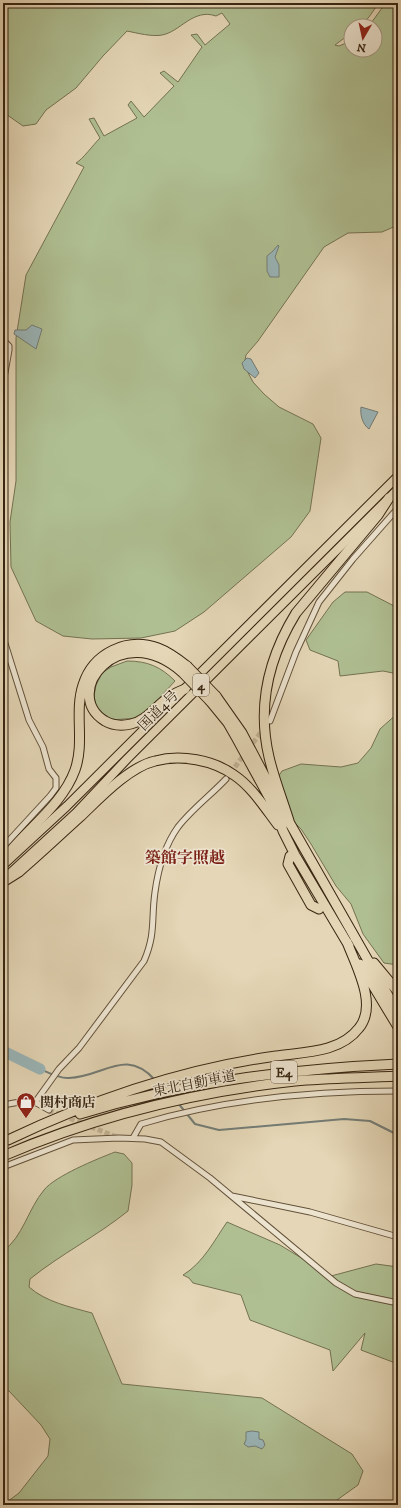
<svg xmlns="http://www.w3.org/2000/svg" width="401" height="1508" viewBox="0 0 401 1508" font-family="'IM FELL DW Pica','Noto Serif JP',serif">
<rect width="100%" height="100%" fill="#e4d6b6"/>
<filter id="stains"><feTurbulence type="fractalNoise" baseFrequency=".005" numOctaves="4"/><feColorMatrix values="0 0 0 0 .2 0 0 0 0 .09 0 0 0 0 .02 0 0 0 .5 -.17"/></filter>
<radialGradient id="worn" r=".72"><stop offset=".6" stop-color="#630" stop-opacity="0"/><stop offset="1" stop-color="#630" stop-opacity=".3"/></radialGradient>
<path fill="#afbf92" stroke="#747252" d="M3,3H251L255,6L258,3H376V7C368,18 365,26 351,26V33L335,45L339,46L351,41V50H375V26H369L382,8L381,3H398V225L382,232L348,233L324,247L258,341L246,355L244,365L253,382L264,394L279,407L313,424L321,438L310,511L291,537L204,612L175,631L141,638L92,639L63,636L36,621L11,567L10,522L16,481V338L26,275L84,167L76,163C83,159 93,145 100,138L89,119L94,118L104,136L137,118L128,105L131,101L144,117L174,86L160,73L164,71L178,82L202,47L191,35L197,34L205,45L230,24L222,13L216,16C193,8 180,32 162,35C152,37 137,33 127,31L103,56L76,88L46,110L36,124L23,126L3,112Z
M345,592H367L398,608V674L383,671L340,676L338,661L310,650L306,640L333,602Z
M127,661C148,661 161,667 175,681L151,707L138,718L111,720L101,714L96,706L94,696L96,685L102,673L111,667Z
M398,713V965L384,963L363,934L351,904L336,886L311,844L301,829L280,808L274,783L282,771L301,764L341,767L358,763L371,748L380,729Z
M115,1152L124,1154L132,1163V1185L128,1211C97,1236 61,1254 30,1279L29,1287C46,1302 70,1307 92,1313L122,1384L262,1398L352,1454L363,1471L358,1485L330,1505H3L19,1493L48,1456L50,1439L41,1425L9,1391L3,1388V1251C23,1237 28,1209 44,1190C55,1176 97,1159 115,1152Z
M227,1222L280,1245L331,1276L376,1264L398,1267V1364L361,1350L365,1333L333,1371L330,1350L250,1320L241,1295L193,1283L189,1278L183,1275C203,1263 214,1241 227,1222Z"/>
<path fill="#9ab6b9" stroke="#737c76" d="M278,245L279,246L275,257L279,265V277H270L267,271V256L273,251Z
M32,325L42,329L36,349L14,334L15,330H26Z
M247,358L251,359L259,373L255,378L244,369L242,363Z
M361,407L378,412L369,429C362,424 360,414 361,407Z
M252,1431L259,1432V1439L263,1440L265,1445L262,1449L255,1446L248,1447L244,1444L246,1440V1432Z"/>
<g fill="none" stroke-linecap="round" stroke-linejoin="round">
<path stroke="#737c76" stroke-width="2" d="M40,1069C49,1073 60,1079 69,1078C104,1077 125,1047 155,1080
M178,1103L195,1124L219,1130L344,1119L370,1121L398,1135"/>
<path stroke="#9ab6b9" stroke-width="11" d="M3,1051L40,1069"/>
<path stroke="#c2b395" stroke-width="5" stroke-dasharray="5 2.5" stroke-linecap="butt" d="M226,779L264,728
M49,1110L119,1138"/>
<g stroke="#63513a" stroke-width="7">
<path id="minor" d="M3,340L9,346V350L3,384
M3,637L29,720L43,747L49,769L56,778V788L50,796L3,847
M270,721L296,652L319,602L353,559L398,508
M36,1101L59,1069L79,1048L144,961C156,933 151,920 155,892C158,870 165,845 178,827C192,809 211,795 226,779
M3,1105L31,1100L49,1110
M133,1138L141,1124C224,1099 312,1091 398,1091
M3,1167L73,1140L119,1138L145,1139L161,1142L210,1178L336,1283L355,1294L398,1303
M232,1196L310,1212L398,1237"/>
</g>
<g stroke="#382511" stroke-width="10">
<path id="trunk" d="M3,865L67,806L398,476
M5,878L76,813L127,759L398,489"/>
</g>
<g stroke="#382511" stroke-width="11">
<path id="motorway" d="M182,672C119,617 60,693 105,721C112,725 122,726 131,724C148,720 157,704 171,696C175,693 180,691 185,689
M216,696L242,733L280,805
M210,701L228,723L236,737L276,810L283,831L295,855L349,946
M288,820L398,1013
M290,824C283,801 274,779 269,757C257,706 269,657 296,613L378,515L389,498
M290,856L288,864L311,905L319,909
M3,860C25,830 62,806 75,770C85,742 74,712 83,685C93,653 127,637 158,648C169,652 178,659 187,666
M3,882L19,872C40,854 60,835 80,817C100,798 129,767 155,761C181,754 213,760 234,775C252,787 265,808 278,825
M374,963L398,992
M360,964L398,1027
M80,1114C184,1082 290,1069 398,1064
M8,1140C92,1100 182,1069 276,1056C304,1052 340,1053 359,1028C378,1005 356,966 347,942
M3,1156C96,1116 194,1092 295,1081C329,1078 364,1078 398,1076"/>
</g>
<use href="#minor" stroke="#ede4d0" stroke-width="5"/>
<use href="#trunk" stroke="#e4d6b6" stroke-width="8"/>
<use href="#motorway" stroke="#e4d6b6" stroke-width="9"/>
<g stroke="#382511" stroke-width="11" stroke-linecap="butt">
<path id="motorway-bridge" d="M187,666L216,696
M182,672L210,701"/>
</g>
<use href="#motorway-bridge" stroke="#e4d6b6" stroke-width="9"/>
</g>
<defs>
<g id="shop-pin" transform="scale(1)"><path d="M0 17L-7.5 6A9.5 9.5 0 1 1 7.5 6Z" fill="#8f2418" stroke="#ede4d0"/><path d="M-5-2.5h2.3a2.7 3.5 0 0 1 5.4 0H5L5.5 6h-11ZM-1.5-2.5h3a1.5 2.3 0 0 0-3 0Z" fill="#fff"/></g>
</defs>
<g fill-rule="evenodd">
<use href="#shop-pin" x="26" y="1102"/>
</g>
<g text-anchor="middle" stroke-width="3.5" stroke-linejoin="round" paint-order="stroke">
<g fill="#ede4d0" stroke="#6e5e4a" stroke-width="1">
<rect x="193" y="674" width="16" height="22" rx="3"/>
<rect x="271" y="1061" width="26" height="22" rx="3"/>
</g>
<g font-size="13" font-weight="bold" fill="#382511">
<text x="201" y="690">4</text>
<text x="284" y="1077">E4</text>
</g>
<g font-size="14" fill="#382511" stroke="#ede4d0">
<text transform="translate(158 710) rotate(-45)" y="5">国道4号</text>
<text transform="translate(194 1083) rotate(-11)" y="5">東北自動車道</text>
</g>
<g font-size="14" font-weight="bold" fill="#382511" stroke="#ede4d0" text-anchor="start">
<text x="40" y="1107">関村商店</text>
</g>
<g font-size="16" font-weight="bold" fill="#7a1f14" stroke="#ede4d0">
<text x="185" y="863">築館字照越</text>
</g>
</g>
<rect width="401" height="1508" fill="none" stroke="#e4d6b6" stroke-width="16"/>
<rect x="4" y="4" width="393" height="1500" fill="none" stroke="#382511" stroke-width="2"/>
<rect x="8" y="8" width="385" height="1492" fill="none" stroke="#382511"/>
<g transform="translate(363 38) rotate(189)"><circle r="19" fill="#ede4d0" stroke="#a59884"/>
<path d="M0-3L7 15L0 10L-7 15Z" fill="#8f2418"/>
<text y="-6" font-size="11" font-weight="bold" text-anchor="middle" fill="#382511">N</text>
</g>
<rect width="100%" height="100%" filter="url(#stains)"/>
<rect width="100%" height="100%" fill="url(#worn)"/>
</svg>
